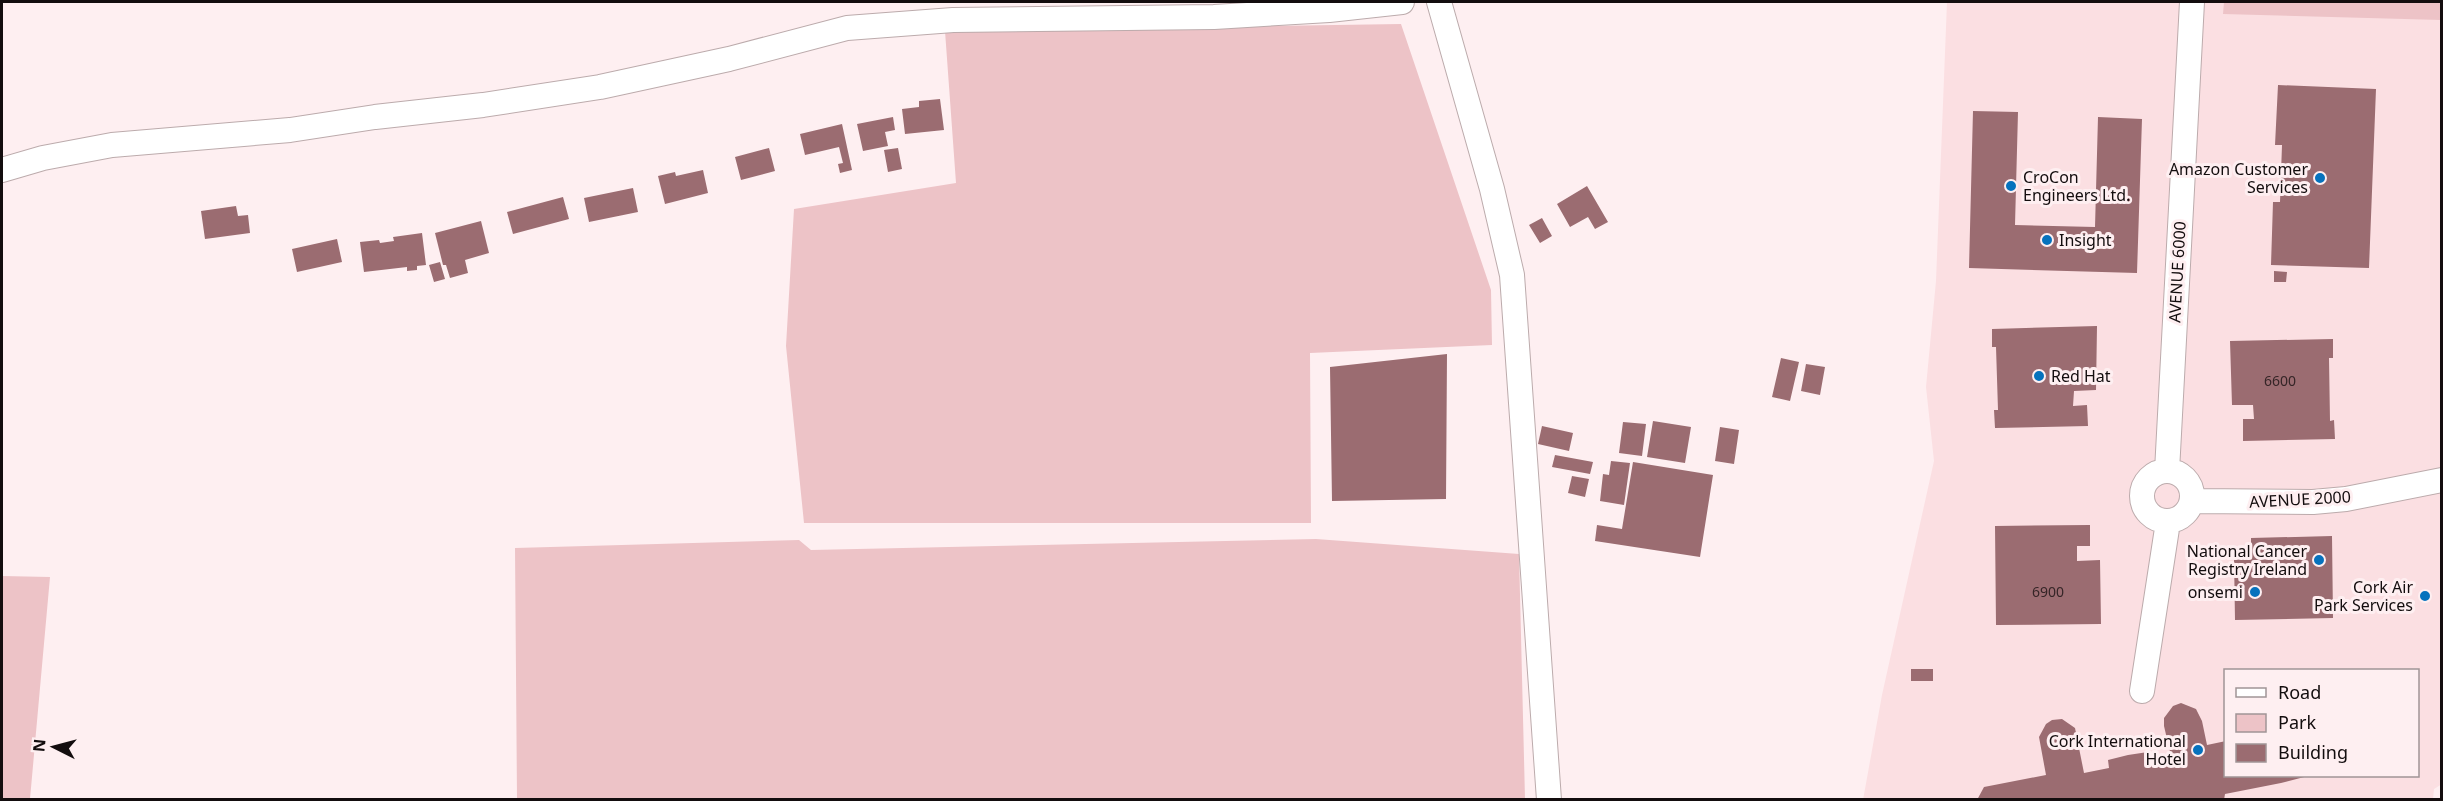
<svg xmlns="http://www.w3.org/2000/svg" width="2443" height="801" viewBox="0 0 2443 801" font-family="'Noto Sans',sans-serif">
<rect width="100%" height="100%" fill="#feeff1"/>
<path fill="#fbdfe2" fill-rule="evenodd" d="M1947,2H2441L2442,784L2434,789L2433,799L1863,800L1882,695L1934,461L1926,387L1936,281ZM2226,670H2418V776H2226Z"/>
<path fill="#edc3c7" d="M2224,2H2441V20L2223,14Z
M1401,24L1491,290L1492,345L1310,353L1311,523H804L786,346L794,209L956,183L945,31Z
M1316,539L1519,554L1525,799H517L515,548L799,540L811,550Z
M2,576L50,577L30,799H2Z"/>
<path fill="#9b6c71" d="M2278,85L2376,89L2369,268L2271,265L2273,202H2280L2282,145H2275Z
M940,99L944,130L905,134L902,109L919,107V101Z
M1973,111L2018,112L2015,225L2095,227L2098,117L2142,119L2137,273L1969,268Z
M893,117L895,130L885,132L888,146L863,151L857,124Z
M842,124L852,170L840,173L838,164L843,163L839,147L805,155L800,134Z
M769,148L775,171L741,180L735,157Z
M898,148L902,169L888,172L884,150Z
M703,170L708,193L665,204L658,176L675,172L676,176Z
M1587,186L1608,222L1595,229L1588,217L1570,227L1557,204Z
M633,188L638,212L589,222L584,198Z
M563,197L569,219L513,234L507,212Z
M236,206L238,216L248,215L250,233L205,239L201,211Z
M1542,218L1552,236L1540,243L1529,225Z
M481,221L489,253L465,260L468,273L450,278L446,265H443L435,233Z
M422,233L426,265L417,266V270L407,271V267L364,272L360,242L379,240L380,243L394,241L393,237Z
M337,239L342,262L297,272L292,249Z
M440,262L445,279L434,282L429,265Z
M2274,271L2287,272L2286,282H2274Z
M2097,326L2096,390L2074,391L2073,406L2087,405L2088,426L1995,428L1994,410H1998L1996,347H1992V329Z
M2333,339V358H2329L2330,421L2334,420L2335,439L2243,441V419H2254L2253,405H2232L2230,341Z
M1447,354L1446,499L1332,501L1330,367Z
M1781,358L1799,362L1790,401L1772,397Z
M1806,364L1825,367L1820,395L1801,391Z
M1653,421L1691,427L1685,463L1647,457Z
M1623,422L1646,424L1642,456L1619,453Z
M1542,426L1573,433L1569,451L1538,444Z
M1720,427L1739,430L1734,464L1715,461Z
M1555,455L1593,462L1590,474L1552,467Z
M1611,461L1630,463L1624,505L1600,501L1603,474L1609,475Z
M1633,462L1713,475L1700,557L1595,541L1597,525L1622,529Z
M1572,476L1589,479L1585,497L1568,493Z
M2090,525V546H2077V561L2100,560L2101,624L1996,625L1995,526Z
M2332,536L2333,618L2235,620L2234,558L2251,557V538Z
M1911,669H1933V681H1911Z
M2181,703L2196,709L2202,721L2207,745L2226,741V776H2308L2281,783L2225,794L2224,800H1977L1984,787L2046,775L2039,737L2046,724L2052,720L2062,719L2075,728L2084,773L2109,768L2108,760L2128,755L2148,752L2151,760L2171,756L2164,726V718L2173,706Z"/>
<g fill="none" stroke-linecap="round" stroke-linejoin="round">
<g stroke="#bcabac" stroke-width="26">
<path id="minor" d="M1439,2L1492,189L1512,275L1549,800
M2,170L43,158L112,145L290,130L375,117L483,105L600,87L729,59L847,28L953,20L1214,17L1329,10L1402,2
M2142 496a25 25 0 1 1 50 0a25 25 0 1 1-50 0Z
M2167,471L2192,2
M2192,501L2313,502L2346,499L2442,480
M2142,691L2168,522"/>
</g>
<use href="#minor" stroke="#fff" stroke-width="24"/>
</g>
<g fill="#0672bd" stroke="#feeff1" stroke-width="2">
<circle cx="2320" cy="178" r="6"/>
<circle cx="2011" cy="186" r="6"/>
<circle cx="2047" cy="240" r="6"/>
<circle cx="2039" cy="376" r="6"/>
<circle cx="2319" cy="560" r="6"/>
<circle cx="2255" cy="592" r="6"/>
<circle cx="2425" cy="596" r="6"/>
<circle cx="2198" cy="750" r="6"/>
</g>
<g text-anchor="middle" stroke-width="6" stroke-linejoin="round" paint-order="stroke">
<g font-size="14" fill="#352527">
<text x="2280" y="386">6600</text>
<text x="2048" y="597">6900</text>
</g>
<g font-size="16" fill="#130d0e" stroke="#feeff1" text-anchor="end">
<text x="2308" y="175">Amazon Customer<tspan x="2308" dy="18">Services</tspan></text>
<text x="2023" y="183" text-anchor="start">CroCon<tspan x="2023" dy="18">Engineers Ltd.</tspan></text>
<text x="2059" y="246" text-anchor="start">Insight</text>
<text x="2051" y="382" text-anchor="start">Red Hat</text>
<text x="2307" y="557">National Cancer<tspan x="2307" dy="18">Registry Ireland</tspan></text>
<text x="2413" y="593">Cork Air<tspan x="2413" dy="18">Park Services</tspan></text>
<text x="2243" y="598">onsemi</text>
<text x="2186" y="747">Cork International<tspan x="2186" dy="18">Hotel</tspan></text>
</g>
<g font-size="16" fill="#130d0e" stroke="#feeff1">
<text transform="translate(2177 272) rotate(-87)" y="6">AVENUE 6000</text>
<text transform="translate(2300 499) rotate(-3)" y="6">AVENUE 2000</text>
</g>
</g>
<rect width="2443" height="801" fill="none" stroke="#130d0e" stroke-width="6"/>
<rect x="2224" y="669" width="195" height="108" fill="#feeff1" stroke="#a09596" stroke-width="1.5"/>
<rect x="2236" y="688" width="30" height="9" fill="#ffffff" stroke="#a09596" stroke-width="1.5"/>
<text x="2278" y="699" font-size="18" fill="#130d0e">Road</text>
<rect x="2236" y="714" width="30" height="18" fill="#edc3c7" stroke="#a09596" stroke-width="1.5"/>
<text x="2278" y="729" font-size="18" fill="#130d0e">Park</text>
<rect x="2236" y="744" width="30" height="18" fill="#9b6c71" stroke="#a09596" stroke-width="1.5"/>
<text x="2278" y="759" font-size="18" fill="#130d0e">Building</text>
<g transform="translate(54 747) rotate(276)" stroke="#feeff1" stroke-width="4.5" paint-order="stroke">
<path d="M0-4.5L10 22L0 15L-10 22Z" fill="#130d0e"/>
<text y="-9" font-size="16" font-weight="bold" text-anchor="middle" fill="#130d0e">N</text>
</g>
</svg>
